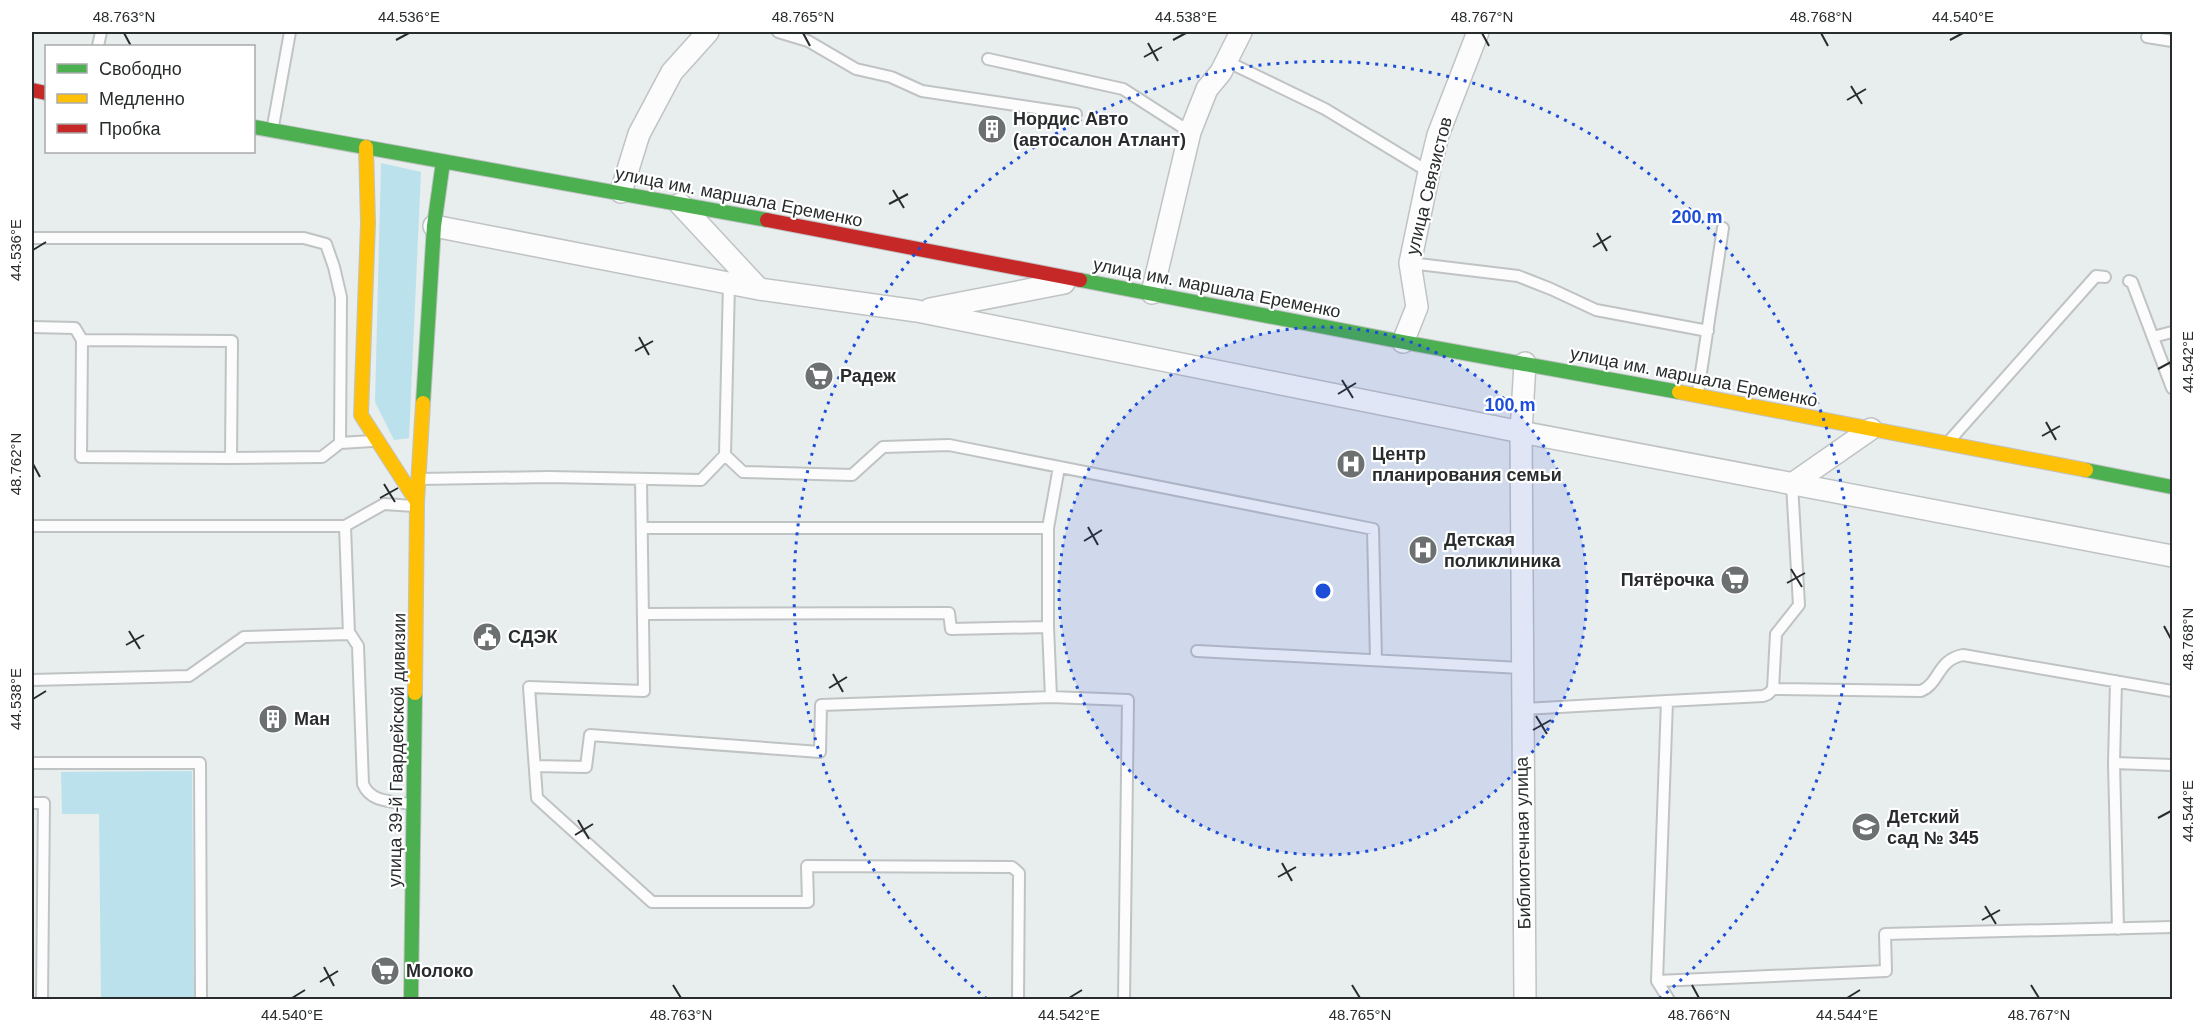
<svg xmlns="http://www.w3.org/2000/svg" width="2204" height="1031" viewBox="0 0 2204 1031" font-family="Helvetica,sans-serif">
<rect width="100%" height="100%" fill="#e8edee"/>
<path fill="#bbe2ec" d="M381,163L421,172L409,438L394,440L375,402Z
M192,771L194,999H101L99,814H62L61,772Z"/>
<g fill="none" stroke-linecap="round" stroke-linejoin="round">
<g stroke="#c0c3c4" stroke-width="14">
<path id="lane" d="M778,32L808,41L856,69L891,77L922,91L1076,114
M2147,37L2172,41
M98,46L101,32
M988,59L1123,89L1190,132
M1226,61L1325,109L1429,172
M273,126L290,32
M32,238H304L326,244L334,267L341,297L340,443L372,441
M1410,263L1518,276L1551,289L1596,310L1708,331
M2129,281L2132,282L2172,388
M32,327L75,328L82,340
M2153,337L2172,332
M82,340L232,341L231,458L81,457Z
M1698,392L1723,228
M1951,439L2096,276L2105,277
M725,455L743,472L852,475L883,447L949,445L1373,529L1376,660
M231,458L322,457L340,443
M419,479L549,477L701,480L725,455L729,283
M641,480L644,691L529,687L537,798L652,902H808L807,866L1012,867L1019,873L1018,1000
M32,526H345
M642,528H1048V627L951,629L949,613L643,614
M1048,528L1059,467
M349,632L358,646L363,784C371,803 392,801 410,804
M1197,651L1521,668
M32,680L189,676L244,637L349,634L345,526L384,504L414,506
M2116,681L2114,763L2118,929
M1773,689L1921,691C1940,683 1937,660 1963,655L2172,691
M1051,697L1128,700L1124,1000
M1667,701L1763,696L1768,694L1773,689L1776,634L1799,605L1792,484
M1522,709L1667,701L1657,981L1886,971L1885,934L2172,927
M32,763H200L201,1000
M2114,763L2172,765
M535,766L586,767L590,735L820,752L821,705L1051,697L1048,627
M32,803H44L42,1000
M1657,981L1669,1000"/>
</g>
<g stroke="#c0c3c4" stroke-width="24">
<path id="street" d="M621,192L639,134L672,72L708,32
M680,204L759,289
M434,226L759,289L917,311L1521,432L2172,556
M1152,293L1190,132L1207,89L1221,72L1241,32
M930,309L1064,283
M1403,342L1417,307L1410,263L1429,172L1438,135L1478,32
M1792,484L1871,429
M1525,1000L1521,432L1525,363"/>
</g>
<g stroke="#c0c3c4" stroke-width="16">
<path id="fast" d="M254,127L767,220
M1080,280L1403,342L1679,392
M423,403L434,226L443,162
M2086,470L2172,487
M411,1000L415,693"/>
</g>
<g stroke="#c0c3c4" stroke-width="16">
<path id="slow" d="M366,147L368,223L361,415L417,502
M1679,392L2086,470
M415,693L417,502L423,403"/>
</g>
<g stroke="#c0c3c4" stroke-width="16">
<path id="jam" d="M32,90L46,93
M767,220L1080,280"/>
</g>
<use href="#lane" stroke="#fcfcfc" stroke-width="10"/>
<use href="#street" stroke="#fcfcfc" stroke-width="21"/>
<use href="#fast" stroke="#4caf50" stroke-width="14"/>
<use href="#slow" stroke="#ffc107" stroke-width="14"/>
<use href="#jam" stroke="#c62828" stroke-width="14"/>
</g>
<path fill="none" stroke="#292c2d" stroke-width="2" d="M124,33L131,46M803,33L810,46M1482,33L1489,46M1821,33L1828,46M396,40L409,33M1173,40L1186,33M1950,40L1963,33M1148,43L1158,61M1144,57L1162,47M1851,86L1862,104M1847,100L1866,89M893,190L904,208M889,204L908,194M1597,233L1607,251M1593,247L1611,236M33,250L46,242M639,337L649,355M635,351L653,341M2158,369L2171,362M1342,380L1353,398M1338,394L1356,383M2046,422L2056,440M2042,436L2060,426M33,464L40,477M384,484L395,502M380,498L398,488M1088,527L1098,545M1084,541L1102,530M1791,569L1802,587M1787,583L1805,573M2164,626L2171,639M129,631L140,649M126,645L144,635M833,674L843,692M829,688L847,677M33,699L46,691M1536,716L1547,734M1533,730L1551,720M2158,818L2171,811M578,820L589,839M575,835L593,824M1282,863L1292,881M1278,877L1296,867M1985,906L1996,924M1982,920L2000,910M324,967L334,986M320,982L338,971M673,985L681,998M1352,985L1360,998M1692,985L1699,998M2031,985L2039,998M292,998L305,990M1069,998L1082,990M1847,998L1860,990"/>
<circle cx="1323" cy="591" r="264" fill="#1d4ed8" fill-opacity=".12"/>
<g fill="none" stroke="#1d4ed8" stroke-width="3" stroke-dasharray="3 6">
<circle cx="1323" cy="591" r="264"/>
<path d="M987 999A529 529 0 1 1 1659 999"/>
</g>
<defs>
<g id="building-disc" transform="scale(1.5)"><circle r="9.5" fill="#6c7071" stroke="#fff"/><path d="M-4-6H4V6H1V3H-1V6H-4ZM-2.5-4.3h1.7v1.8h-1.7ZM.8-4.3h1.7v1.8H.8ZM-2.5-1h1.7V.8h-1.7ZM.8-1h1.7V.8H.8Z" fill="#fff"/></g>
<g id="supermarket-disc" transform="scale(1.5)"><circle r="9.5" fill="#6c7071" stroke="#fff"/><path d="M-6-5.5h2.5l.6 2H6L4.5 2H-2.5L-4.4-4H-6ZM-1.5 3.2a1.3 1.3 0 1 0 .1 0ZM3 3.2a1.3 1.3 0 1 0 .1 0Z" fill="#fff"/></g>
<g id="hospital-disc" transform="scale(1.5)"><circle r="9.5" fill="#6c7071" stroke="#fff"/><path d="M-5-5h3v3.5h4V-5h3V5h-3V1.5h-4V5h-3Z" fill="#fff"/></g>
<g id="civic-disc" transform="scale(1.5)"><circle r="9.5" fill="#6c7071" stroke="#fff"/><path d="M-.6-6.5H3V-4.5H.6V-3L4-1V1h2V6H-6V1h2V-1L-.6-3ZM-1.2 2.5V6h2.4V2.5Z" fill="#fff"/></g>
<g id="school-disc" transform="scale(1.5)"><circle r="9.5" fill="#6c7071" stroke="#fff"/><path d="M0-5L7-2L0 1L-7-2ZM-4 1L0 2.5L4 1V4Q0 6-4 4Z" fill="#fff"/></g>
</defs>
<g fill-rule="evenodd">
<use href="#building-disc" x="992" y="129"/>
<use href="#supermarket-disc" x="819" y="376"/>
<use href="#hospital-disc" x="1351" y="464"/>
<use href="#hospital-disc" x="1423" y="550"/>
<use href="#supermarket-disc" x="1735" y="580"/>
<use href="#civic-disc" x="487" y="637"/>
<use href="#building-disc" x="273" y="719"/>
<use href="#school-disc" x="1866" y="827"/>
<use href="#supermarket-disc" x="385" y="971"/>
</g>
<g text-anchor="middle" stroke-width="4.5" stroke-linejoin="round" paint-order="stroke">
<g font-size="18" font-weight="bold" fill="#292c2d" stroke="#fff" text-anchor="start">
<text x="1013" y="125">Нордис Авто<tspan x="1013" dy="21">(автосалон Атлант)</tspan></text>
<text x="840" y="382">Радеж</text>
<text x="1372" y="460">Центр<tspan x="1372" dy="21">планирования семьи</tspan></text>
<text x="1444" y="546">Детская<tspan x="1444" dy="21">поликлиника</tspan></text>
<text x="1714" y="586" text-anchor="end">Пятёрочка</text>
<text x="508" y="643">СДЭК</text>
<text x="294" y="725">Ман</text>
<text x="1887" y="823">Детский<tspan x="1887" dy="21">сад № 345</tspan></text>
<text x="406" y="977">Молоко</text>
</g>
<g font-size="18" fill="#292c2d" stroke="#fff">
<text transform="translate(1429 186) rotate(-76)" y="6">улица Связистов</text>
<text transform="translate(739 197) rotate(11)" y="6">улица им. маршала Еременко</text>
<text transform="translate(1217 288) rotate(11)" y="6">улица им. маршала Еременко</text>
<text transform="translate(1694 377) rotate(11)" y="6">улица им. маршала Еременко</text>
<text transform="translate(397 750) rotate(-89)" y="6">улица 39-й Гвардейской дивизии</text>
<text transform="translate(1523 843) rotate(-91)" y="6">Библиотечная улица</text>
</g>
</g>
<circle cx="1323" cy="591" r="9" fill="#1d4ed8" stroke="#fff" stroke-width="3"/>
<g font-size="18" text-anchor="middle" font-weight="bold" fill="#1d4ed8" stroke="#fff" stroke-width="4.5" stroke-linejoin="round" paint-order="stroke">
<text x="1697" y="223">200 m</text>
<text x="1510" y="411">100 m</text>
</g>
<rect width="2204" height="1031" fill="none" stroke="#ffffff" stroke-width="66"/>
<rect x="45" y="45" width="210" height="108" fill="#ffffff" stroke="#a9abab" stroke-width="1.5"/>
<rect x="57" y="64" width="30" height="9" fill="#4caf50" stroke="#a9abab" stroke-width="1.5"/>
<text x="99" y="75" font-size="18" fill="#292c2d">Свободно</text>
<rect x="57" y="94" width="30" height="9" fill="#ffc107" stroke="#a9abab" stroke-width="1.5"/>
<text x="99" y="105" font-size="18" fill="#292c2d">Медленно</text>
<rect x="57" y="124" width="30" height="9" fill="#c62828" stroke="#a9abab" stroke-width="1.5"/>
<text x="99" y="135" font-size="18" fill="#292c2d">Пробка</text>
<rect x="33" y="33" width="2138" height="965" fill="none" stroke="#292c2d" stroke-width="2"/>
<g font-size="15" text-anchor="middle" fill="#292c2d">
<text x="124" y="22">48.763°N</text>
<text x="409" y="22">44.536°E</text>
<text x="803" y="22">48.765°N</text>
<text x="1186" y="22">44.538°E</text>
<text x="1482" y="22">48.767°N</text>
<text x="1821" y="22">48.768°N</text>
<text x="1963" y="22">44.540°E</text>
<text transform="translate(16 250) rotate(-90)" y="5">44.536°E</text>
<text transform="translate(2188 362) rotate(-90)" y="5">44.542°E</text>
<text transform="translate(16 464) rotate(-90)" y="5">48.762°N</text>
<text transform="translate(2188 639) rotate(-90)" y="5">48.768°N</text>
<text transform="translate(16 699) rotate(-90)" y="5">44.538°E</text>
<text transform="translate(2188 811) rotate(-90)" y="5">44.544°E</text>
<text x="292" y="1020">44.540°E</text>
<text x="681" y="1020">48.763°N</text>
<text x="1069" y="1020">44.542°E</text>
<text x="1360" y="1020">48.765°N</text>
<text x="1699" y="1020">48.766°N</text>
<text x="1847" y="1020">44.544°E</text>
<text x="2039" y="1020">48.767°N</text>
</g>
</svg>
